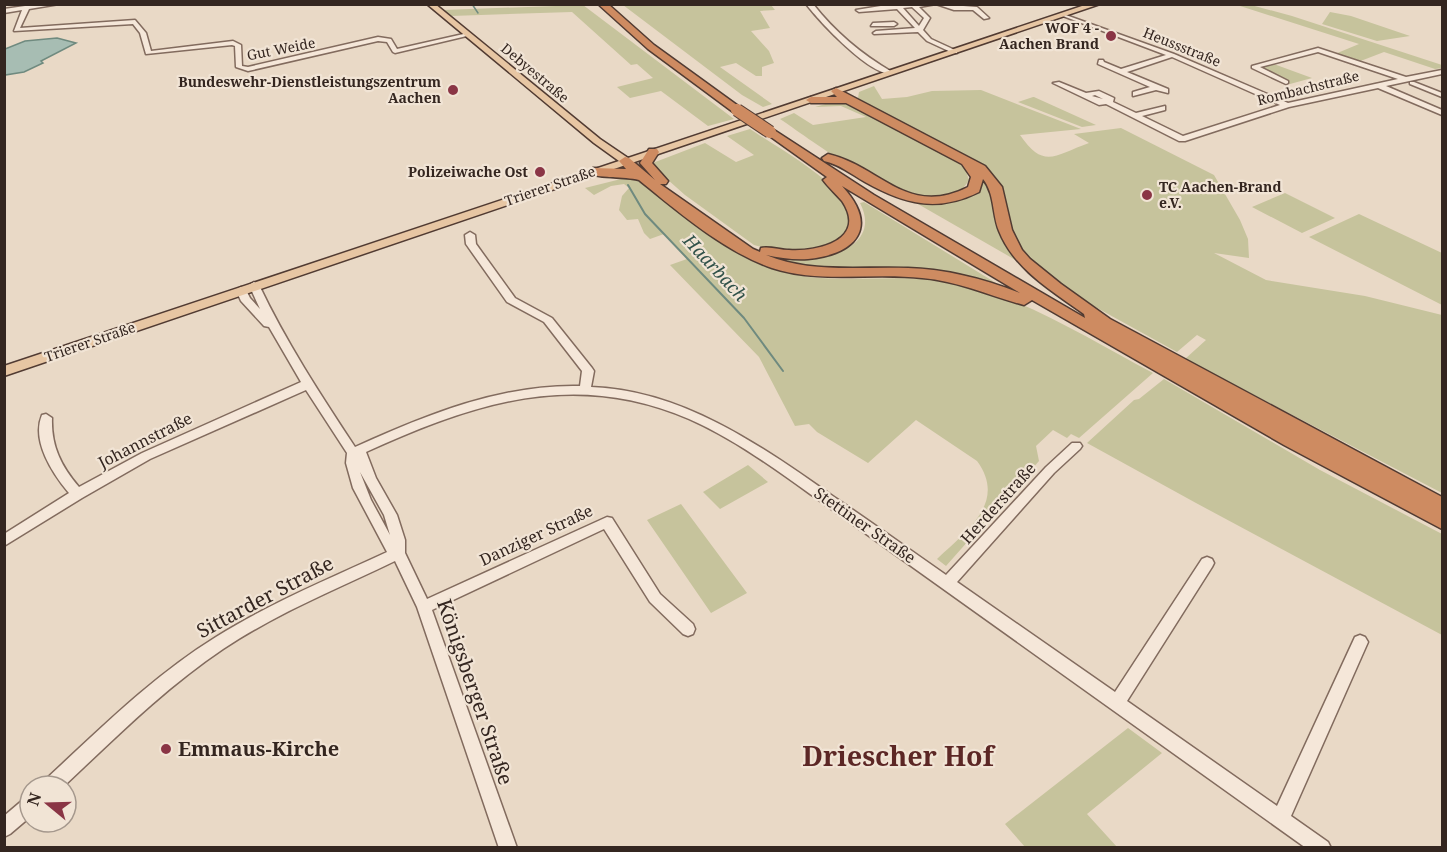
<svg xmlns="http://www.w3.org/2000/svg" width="1447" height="852" viewBox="0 0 1447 852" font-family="'Noto Serif',serif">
<rect width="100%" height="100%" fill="#e9d9c6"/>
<path fill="#c6c39c" d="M583,5L734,119L708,126L661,91L630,98L617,87L653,78L637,64L631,65L572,12L451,16L443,10Z
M623,5H771L775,10L760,11L770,28L751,31L769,51L774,63L762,67V76H756L736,63L720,67L772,104L763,107L742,95Z
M1237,5H1251L1292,16L1442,65V68L1435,69L1384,52L1358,62L1335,54L1359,44Z
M1330,12L1351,16L1410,36L1377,41L1322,24Z
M1271,63L1312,78L1290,84L1261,71L1259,67Z
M874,86L882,99L907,97L932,91L981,90L1081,129L1020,135C1044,170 1055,155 1089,143L1074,134L1121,128L1214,175L1240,220L1248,239L1249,258L1214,253L1266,280L1365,296L1442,315V493L1185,359L1206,340L1197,335L1177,352L1070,293L1032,264L1013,240L989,173L970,158L911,129L858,98L859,92Z
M1033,97H1034L1096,125L1082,127L1018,102Z
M836,101L848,102L952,157L965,168L969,180C936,238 815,142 780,119L794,113L813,125L866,117L841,106L815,107Z
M750,129C775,146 834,179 847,205C850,211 852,217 854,223L839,242L811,252L775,251L754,245L685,195L650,164L705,143L736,162L754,155L727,136Z
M984,175L1026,266L911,200C943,204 969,208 984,175Z
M625,178L638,181C693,219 751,274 821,278C866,281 913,274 958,283C1025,298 1092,341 1153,373L1079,438L1071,434L1067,438L1053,430L1036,446L1039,461L946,566L937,559C965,532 1008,503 977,461L916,420L868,463L817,432L809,424L795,426L759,357L670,265L687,259L664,234L650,239L644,233L638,219L627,220L619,210L622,196L629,188L624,184L611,186L594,195L585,188Z
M1285,193L1335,218L1302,233L1252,207Z
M864,202L1009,291L976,281L805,269L758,255C773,258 789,261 805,260C837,258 880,242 860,203Z
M1359,214L1442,253V305L1309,237Z
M1164,379L1320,470L1442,534V635L1196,503L1087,443L1134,400L1139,399Z
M748,465L768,482L720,509L703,492Z
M681,504L747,593L711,613L647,520Z
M1128,728L1162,753L1087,814L1117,847H1025L1005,824Z"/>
<path fill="#a7bdb3" stroke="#6f8a7f" stroke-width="1.5" d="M57,38L76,43L41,61L43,63L24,72L5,75V49L25,41Z"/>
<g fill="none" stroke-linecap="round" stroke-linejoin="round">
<path stroke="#6f8a7f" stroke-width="1.5" d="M472,4L478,13"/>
<path stroke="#6f8a7f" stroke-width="2" d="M628,185L645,214L744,318L783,371"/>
<g stroke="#826b5e" stroke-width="3">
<path id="minor" d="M39,4H59L29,9L20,28L135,20L146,33L151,51L233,41L241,45L242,66L248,67L378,37L391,39L397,49L468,33L471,35L395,53L393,52L387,42L378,41L248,71L236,67L235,46L232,45L146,54L140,33L133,24L14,31L22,10L4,13V9Z
M806,4H813C835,32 861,54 892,72V74C869,75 821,23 806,4Z
M893,4H936L919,7L930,18L923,30L931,39L957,51V53H953L927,41L918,32L874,34L873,33L876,31L915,28L897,9L859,12L856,10ZM912,7L924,18L919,26L903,8Z
M936,4L977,7L989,18L984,19L973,10H954Z
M1063,14L1174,54L1288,103L1398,79L1318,52L1260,67L1288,81V83L1286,84L1252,68V66L1318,48L1406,77L1442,70V74L1386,86L1442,110V115L1378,88L1289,107L1185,141H1179L1106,104L1099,105L1053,83L1059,82L1086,93L1099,91L1114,98L1113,102L1136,113L1165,106V110L1142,116L1183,136L1280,105L1172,57L1127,72L1168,89V93L1156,90L1133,96V92L1150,87L1098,64L1099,60H1103L1104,62L1121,69L1166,55L1063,16ZM1095,95L1103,99L1092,96Z
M873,23L894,22L897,24L894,26H871Z
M1410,82H1414L1442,93V97L1410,84Z
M470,232L475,235L476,244L515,298L552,318L592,368L594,371L591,387C684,390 764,448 837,499C874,524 910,550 946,575L1046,467L1072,443H1080L1082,446L1080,449L1054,473L957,582L1115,692L1202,559L1207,557L1212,559L1214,563L1212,567L1127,701L1277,806L1355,637L1360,635L1365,637L1368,642L1291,816L1328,842L1331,848H1306L813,496C774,468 734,439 689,419C574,369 474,403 366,452L376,478L397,515L405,540V553L427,599L607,517L612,518L660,594L693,624L695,629L693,634L688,636L683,634L650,602L604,529L432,610L517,848H499L417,607L395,561C337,589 277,613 223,649C165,688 115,738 64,786H42L45,780C99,730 153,676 216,637C270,603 329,579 387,552L353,488L346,463L347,453L306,390L150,459L82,498L4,546V534L69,493C53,474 31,441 42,415L46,414L52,418C51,446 61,466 79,487L142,453L301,382L269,327L264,326L241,301L236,290L241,287L245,288L250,298L260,309L249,285L254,282L259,285C286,342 320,394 355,447C426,415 501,384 580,386L582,371L544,322L507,302L466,244L465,235ZM360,472L384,515L390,535L371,500Z
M30,796V817L10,834L4,837V816L24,799Z"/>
</g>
<g stroke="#513b32" stroke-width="3">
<path id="major" d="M427,4H435L600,139L628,158L1088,4H1100L4,376V366L619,161L594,143Z"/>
</g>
<g stroke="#513b32" stroke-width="3">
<path id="highway" d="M598,4H608L654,45L741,108V112H733L648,49Z
M836,88L985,166L1002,187L1012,230L1022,250L1030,259L1061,284L1110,319L1442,497V529L1284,445L1032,300L1024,305C989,296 959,281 922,278C872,272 821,284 772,268C725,252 677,211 639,180C625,176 596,179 587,172L593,168L626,169L619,161L625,157L629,158L655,180L640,163L649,149H657L659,152L652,163L668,181L666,184H660L753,249L760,252L761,248C770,246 780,250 789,250C818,252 868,240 842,201C836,194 828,187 823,180L827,177L764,132L766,130H774L874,195L1085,318L1084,314C1052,291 1014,269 999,231C992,214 995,194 983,179L979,192C937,213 904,204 865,182C851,174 839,164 824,161L822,158L828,154C880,166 907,218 968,187L971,177L962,164L846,103H811L806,100L811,97H837L831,91ZM842,186L1020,293C984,279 946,269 908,268C860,266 812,274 766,255C780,258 794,260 808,259C858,254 879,226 842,186Z"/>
</g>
<use href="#minor" fill="#f5e7d9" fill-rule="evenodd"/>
<use href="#major" fill="#e7c6a3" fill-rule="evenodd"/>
<use href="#highway" fill="#ce8b61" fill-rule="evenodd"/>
<g stroke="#513b32" stroke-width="14" stroke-linecap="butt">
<path id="highway-bridge" d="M737,110L770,132"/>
</g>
<use href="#highway-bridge" stroke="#ce8b61" stroke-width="12"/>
</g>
<g fill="#8a3545" stroke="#f1e4d5" stroke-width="2">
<circle cx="1111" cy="36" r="6"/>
<circle cx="453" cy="90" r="6"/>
<circle cx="540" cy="172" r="6"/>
<circle cx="1147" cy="195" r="6"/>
<circle cx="166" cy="749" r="6"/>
</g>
<g text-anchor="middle" stroke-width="4.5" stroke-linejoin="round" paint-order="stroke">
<g font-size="14" font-weight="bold" fill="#342620" stroke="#f1e4d5" text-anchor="end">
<text x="1099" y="33">WOF 4 -<tspan x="1099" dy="16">Aachen Brand</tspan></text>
<text x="441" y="87">Bundeswehr-Dienstleistungszentrum<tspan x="441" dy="16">Aachen</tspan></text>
<text x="528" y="177">Polizeiwache Ost</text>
<text x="1159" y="192" text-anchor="start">TC Aachen-Brand<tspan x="1159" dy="16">e.V.</tspan></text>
</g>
<g font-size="14" fill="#342620" stroke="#f1e4d5">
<text transform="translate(1182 47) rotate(22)" y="5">Heussstraße</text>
<text transform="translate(281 49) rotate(-11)" y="5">Gut Weide</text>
<text transform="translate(535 73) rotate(40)" y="5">Debyestraße</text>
<text transform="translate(1308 88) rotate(-14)" y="5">Rombachstraße</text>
<text transform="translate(550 186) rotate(-19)" y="5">Trierer Straße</text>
<text transform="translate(90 342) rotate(-19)" y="5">Trierer Straße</text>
</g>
<g font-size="16" fill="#342620" stroke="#f1e4d5">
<text transform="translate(145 440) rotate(-27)" y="6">Johannstraße</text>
<text transform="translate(998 503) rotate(-48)" y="6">Herderstraße</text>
<text transform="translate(865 525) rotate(35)" y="6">Stettiner Straße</text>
<text transform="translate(536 535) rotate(-25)" y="6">Danziger Straße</text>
</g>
<g font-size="18" font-style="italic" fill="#31524a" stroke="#f1e4d5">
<text transform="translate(715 268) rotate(47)" y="6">Haarbach</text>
</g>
<g font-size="20" fill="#342620" stroke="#f1e4d5">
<text transform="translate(265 597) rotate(-28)" y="7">Sittarder Straße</text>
<text transform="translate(475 692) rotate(71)" y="7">Königsberger Straße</text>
</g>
<g font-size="20" font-weight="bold" fill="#342620" stroke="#f1e4d5" text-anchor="start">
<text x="178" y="756">Emmaus-Kirche</text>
</g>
<g font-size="27" font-weight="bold" fill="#5c2725" stroke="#f1e4d5">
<text x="898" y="766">Driescher Hof</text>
</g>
</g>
<rect width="1447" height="852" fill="none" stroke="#342620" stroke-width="12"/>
<g transform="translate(48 804) rotate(289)"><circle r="28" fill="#f1e4d5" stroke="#a5988d" stroke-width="1.5"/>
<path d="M0-4.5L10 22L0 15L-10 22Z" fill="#8a3545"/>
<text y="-9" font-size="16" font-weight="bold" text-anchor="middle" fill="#342620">N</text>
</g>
</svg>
